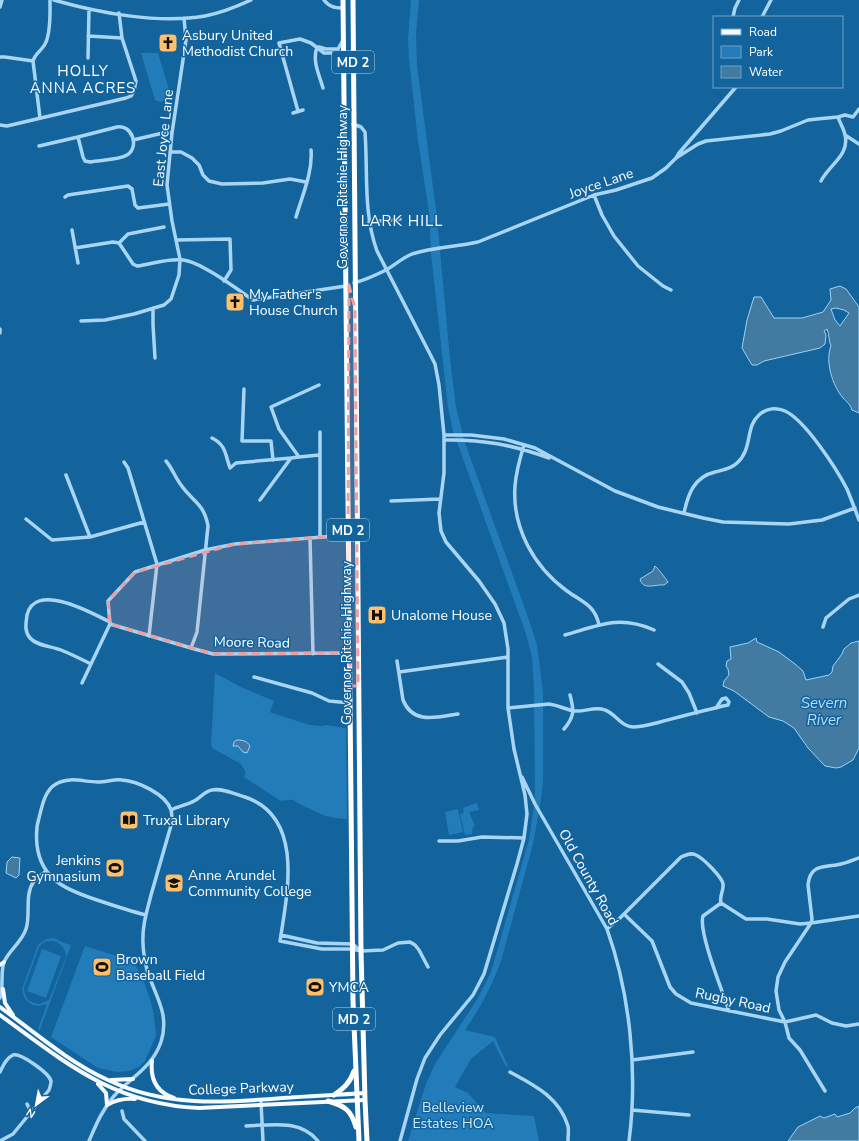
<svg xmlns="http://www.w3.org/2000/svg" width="859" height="1141" viewBox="0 0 859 1141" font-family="'Nunito Sans',sans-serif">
<rect width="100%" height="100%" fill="#13639c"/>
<path fill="#227cb9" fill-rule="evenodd" d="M411,0H419L416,33L417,65L437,218L450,359L456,407L465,443L529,620L537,645L543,692V780L541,800L533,844L501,961C492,986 480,1008 465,1030L495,1037L508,1066L506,1067L493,1041L471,1059L455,1087L468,1093L486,1113L534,1116L539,1141H408L426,1084L435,1064L478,998L491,972L529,840L535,799L534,687L532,657L525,631L453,431L448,408L431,253L429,212L418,141L409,59L408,39Z
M141,53H158L171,96L168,100L160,102L155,100Z
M215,673L241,687L274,701L270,712L272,713L310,725L322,726L326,725L346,728L347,819C327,818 323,815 306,807C301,805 296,801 292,800C287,799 284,802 279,800L244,777L246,773L241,764L212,748L211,744Z
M477,803L479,810L469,812L475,826L473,827L472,834L465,835L460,814L464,813L463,808Z
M458,809L463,832L449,835L445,812Z
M54,938L64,943L71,945L40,1030L38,1029L47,1004C34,1009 24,1003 22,989L38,945L46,939ZM48,941C58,940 66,946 66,957L49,1000L40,1004L34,1003L28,1000L25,994L24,988L39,947L44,942Z
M85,946L133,961L143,979L150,999L154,1015L156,1036L145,1061L139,1067L129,1071L118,1072L98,1068L51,1037Z
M42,949L61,956L46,998L27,991Z"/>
<path fill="#427aa2" stroke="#9bd3f7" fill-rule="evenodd" d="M840,286L846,289L859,307V413L852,410C850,404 847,402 843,398C832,385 825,361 831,346C828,340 830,335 827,329L824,331L826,335L825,344L820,348L764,361L757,365H752L742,348L747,320L754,297H761L774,318H802L823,312L831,300L830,289ZM836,308L844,310L849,313L840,326L835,320L831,309Z
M655,566C657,567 666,579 668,582L664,585C655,584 643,591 640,579L653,571Z
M756,638L757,642L779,652L795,664L803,671L806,680L829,675L832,672L833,666L842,654L844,649L851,643L859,641V748L853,760L841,767L836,768L825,766L808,748L794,728L783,721L769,717L734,691L723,686L724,681L729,675L728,669L726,666L727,661L731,659L730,647L748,643Z
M237,740C243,740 247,741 250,746L247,753L243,752L238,746H233L234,742Z
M12,857L20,858L19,875L16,878L6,873L7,862Z
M859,1106V1141H788L798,1127L820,1116L824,1118L835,1114L837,1117L850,1113L855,1108Z"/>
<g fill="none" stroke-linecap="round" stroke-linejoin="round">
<path stroke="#a8d5f4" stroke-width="3.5" d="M54,0C99,13 158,24 205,16C221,13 236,7 251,0
M324,0C329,7 335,8 343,8
M0,7L2,0
M733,17L735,8L739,0
M762,17L771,0
M88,36L122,38
M317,47C312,61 319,74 323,88
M319,47L326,49H338L343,40
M0,57H5L33,61
M88,58L89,9
M298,111L279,43L300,39L311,43L324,53H339L343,58
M293,113L303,110
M40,118L33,61C35,53 43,50 46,42C51,30 50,13 50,0
M353,124L361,127L365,132C368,172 363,213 377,251L431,356L435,364L439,385L444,435V473L439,513L441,531L446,542L479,581L495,604L504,623L508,649V708L514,749L525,795L527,814L524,838L517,864L484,974L473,995L440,1035L425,1058L417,1079L400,1141
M0,125L7,126L126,98L131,96L134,91L136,81L122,38L119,13
M117,127C132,124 140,147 127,155C119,160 100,160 90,162L85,161L83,157L78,137Z
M845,135L859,144
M133,140L163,133H172
M39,146L78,137
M170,152H181L192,158L199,165L203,175L209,181L222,184L263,183L290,179L306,182
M676,158L679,153L736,87
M821,181C829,165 850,155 845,135C844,129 840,123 838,117
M594,195L602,215L614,236L638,266L663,286L671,290
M65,197L68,195L128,186L132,189L135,205L138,208L169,204
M296,217C302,196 313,172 311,150
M369,222L400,219
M72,230L78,263
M176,240L230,239L231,270L224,281
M119,243L128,234L164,227
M75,248L113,242L119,243L133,264L137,266C152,264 168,258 183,260C201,262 237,289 253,300L346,286
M354,283C365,280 376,275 386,270C395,265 402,258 412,254C434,247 456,247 478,242L594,195L616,190L652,178L666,168L676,158L698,144L706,141L770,134L781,131L808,120L817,119L838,117L845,115L853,117L859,109
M153,308V325L155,358
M81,321L105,320L134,314L164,305L171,299L179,275L180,259L172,221L167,185L172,133L186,40L184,18
M0,329V333
M319,385L271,407L279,429L299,457L319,455
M244,389L242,441H271L273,460
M444,435H471L504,439L535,448L615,491L658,507L703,518L723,522L789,524L822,520L855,508
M212,438C226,445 225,454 230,468L236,463L291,458
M444,440C482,439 513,445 549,458
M524,445C520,458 516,472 515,486C512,528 534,567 567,591C582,602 595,605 599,625
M166,461C172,468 175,477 181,485C192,501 204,503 208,526L197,632L191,648
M124,462L128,468L157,564L149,636
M66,475L90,537
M260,500L291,458L299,457
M391,501L440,499
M684,513C688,494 694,477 715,472C723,470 731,469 737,463C753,449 745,427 759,415C766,408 777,407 785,411C805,420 836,468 847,489C851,499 855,509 859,520
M26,519L52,540L90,537L144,522
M320,537V432
M310,538L313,654
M110,624L191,648L213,654L350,653
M823,627L826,618L849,599L859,595
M565,635C600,625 619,615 654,630
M397,661L403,700C413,725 437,717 458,714
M91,664C81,659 71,654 61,650C51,646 37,646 30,638C24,631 26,623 27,615C35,581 92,613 110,622
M658,664L682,682L689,693L697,713
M399,672L508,657
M254,677L312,693L329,701L350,703
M82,683L110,624L108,601L135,572L205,550L235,544L348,535
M508,708L549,704C558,705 566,710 575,711C585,712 595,706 605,710C616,714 620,726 633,727C642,727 652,724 660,722C683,716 705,710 728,705L729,702L726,698L722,699L716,708
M564,729C575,716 574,710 570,695
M522,777L535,804L607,929C630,994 638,1072 629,1141
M171,810C179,806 187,805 194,801C200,798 205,791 212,790C223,788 235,794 245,797C305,817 287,895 280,941L322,949H352L361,951L383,950L398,943L410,942L415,945L419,950L428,967
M439,841H458L482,837L524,838
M721,903L703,916C698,932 723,992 729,1011
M624,914L652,941L670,987L676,994L691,1003L785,1022L816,1015L832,1023L846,1026L859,1024
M607,929L619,919L681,857C686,855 691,852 696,855C703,858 722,877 723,884C724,891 719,896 721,903L746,919H767L800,924L811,923L859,916
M281,935L317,943L353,944L360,951
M0,998C4,987 0,974 4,962C9,950 22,942 26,929C31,914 24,895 34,881C38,877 42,875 46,871
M632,1060L693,1052
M0,1072C3,1066 6,1058 13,1055C21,1053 49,1073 51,1081C51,1084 50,1087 49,1090L13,1134L0,1141
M510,1072C534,1085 559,1097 568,1126C569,1130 568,1136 568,1141
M825,1091L800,1050L789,1038L785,1022L779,1010L776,991L778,977L785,962L811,923L812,919L808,885C810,863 825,868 841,864C847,863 853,860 859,858
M261,1102L263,1141
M27,1104L31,1112
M632,1110L689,1115
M122,1111L124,1119L145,1141
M246,1126C271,1125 300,1119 318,1141
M89,1141C96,1125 102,1110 114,1096C131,1077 152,1068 161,1042C170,1013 155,996 147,970C145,961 143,952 143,943C142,926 147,911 151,895C158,871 165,847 172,822C172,819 172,814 171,810C166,794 137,781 122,780C114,779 106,782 98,782C83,782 70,776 56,784C45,790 42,806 39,818C36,827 36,835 37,845C41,881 69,891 100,901C115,906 130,911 146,915"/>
<path stroke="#f5faff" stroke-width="4" d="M0,965L4,962
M3,989L5,1003L13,1015
M0,1007C34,1032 70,1063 108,1080C164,1107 223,1103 283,1098C310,1096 338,1095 365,1093
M0,1015C66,1063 113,1104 199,1108L365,1100
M152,1061C150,1079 156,1092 174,1098
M111,1080L133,1079
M98,1084L106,1093L107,1105C116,1100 124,1098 135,1099"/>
<path stroke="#fff" stroke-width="5" d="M343,0L353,1001L359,1141
M353,0L361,951L365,1100L367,1141
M334,1095C344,1088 350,1083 354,1071
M328,1101C345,1106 351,1110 356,1127"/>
</g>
<path fill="#ed9e9e" fill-opacity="0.2" stroke="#ed9e9e" stroke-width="3" stroke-dasharray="8 5" stroke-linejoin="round" d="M349,285L355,309L358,686H350V653L213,654L110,624L108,601L135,572L235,544L348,535Z"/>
<defs>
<g id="church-square" transform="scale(1)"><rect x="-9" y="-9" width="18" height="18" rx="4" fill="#ffbf6b" stroke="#13639c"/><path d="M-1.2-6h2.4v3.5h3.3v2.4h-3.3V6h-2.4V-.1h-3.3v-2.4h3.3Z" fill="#111"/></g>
<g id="hospital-square" transform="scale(1)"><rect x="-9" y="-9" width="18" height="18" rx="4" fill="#ffbf6b" stroke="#13639c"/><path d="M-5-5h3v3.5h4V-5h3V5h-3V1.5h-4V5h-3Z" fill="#111"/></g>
<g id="library-square" transform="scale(1)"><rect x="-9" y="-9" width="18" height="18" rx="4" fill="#ffbf6b" stroke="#13639c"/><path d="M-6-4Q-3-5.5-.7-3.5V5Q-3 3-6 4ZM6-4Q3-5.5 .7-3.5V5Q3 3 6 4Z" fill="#111"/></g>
<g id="stadium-square" transform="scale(1)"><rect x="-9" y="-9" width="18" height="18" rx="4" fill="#ffbf6b" stroke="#13639c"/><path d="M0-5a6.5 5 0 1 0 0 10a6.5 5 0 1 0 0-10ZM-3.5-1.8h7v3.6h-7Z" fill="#111"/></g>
<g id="university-square" transform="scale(1)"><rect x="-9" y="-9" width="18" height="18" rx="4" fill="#ffbf6b" stroke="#13639c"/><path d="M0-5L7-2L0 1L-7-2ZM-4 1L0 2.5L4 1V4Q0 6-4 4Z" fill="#111"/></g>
</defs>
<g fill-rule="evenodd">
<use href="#church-square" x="168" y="43"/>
<use href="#church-square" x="235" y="302"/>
<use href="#hospital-square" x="377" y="615"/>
<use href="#library-square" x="129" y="820"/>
<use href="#stadium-square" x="115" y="868"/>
<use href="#university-square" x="174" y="883"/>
<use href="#stadium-square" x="102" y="967"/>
<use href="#stadium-square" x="315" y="987"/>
</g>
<g text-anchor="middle" stroke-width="3" stroke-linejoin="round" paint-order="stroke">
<g fill="#13639c" stroke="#b8d0e1" stroke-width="1">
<rect x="332" y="51" width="42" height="22" rx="3"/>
<rect x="327" y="519" width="42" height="22" rx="3"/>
<rect x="333" y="1008" width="42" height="22" rx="3"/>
</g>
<g font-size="13" font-weight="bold" fill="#fff">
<text x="353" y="67">MD 2</text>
<text x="348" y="535">MD 2</text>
<text x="354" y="1024">MD 2</text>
</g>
<g font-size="14" fill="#fff" stroke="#13639c" text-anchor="start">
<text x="182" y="40">Asbury United<tspan x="182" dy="16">Methodist Church</tspan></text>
<text x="249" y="299">My Father's<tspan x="249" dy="16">House Church</tspan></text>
<text x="391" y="620">Unalome House</text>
<text x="143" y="825">Truxal Library</text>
<text x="101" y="865" text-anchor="end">Jenkins<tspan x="101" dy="16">Gymnasium</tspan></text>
<text x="188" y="880">Anne Arundel<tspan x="188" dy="16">Community College</tspan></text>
<text x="116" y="964">Brown<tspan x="116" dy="16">Baseball Field</tspan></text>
<text x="329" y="992">YMCA</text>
</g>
<g font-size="14" fill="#fff" stroke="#13639c">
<text transform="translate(163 138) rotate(-84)" y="5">East Joyce Lane</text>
<text transform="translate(601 183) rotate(-19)" y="5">Joyce Lane</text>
<text transform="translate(342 187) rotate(-90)" y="5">Governor Ritchie Highway</text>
<text transform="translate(252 642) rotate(1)" y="5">Moore Road</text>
<text transform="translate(346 643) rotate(-90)" y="5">Governor Ritchie Highway</text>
<text transform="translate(589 877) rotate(61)" y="5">Old County Road</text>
<text transform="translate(733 1000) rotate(12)" y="5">Rugby Road</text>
<text transform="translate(241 1088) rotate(-2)" y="5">College Parkway</text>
</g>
<g font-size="14" fill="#d1ebfd" stroke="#13639c">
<text x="453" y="1112">Belleview<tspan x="453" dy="16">Estates HOA</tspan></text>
</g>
<g font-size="15" letter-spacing="1" fill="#fff" stroke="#13639c">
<text x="83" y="76">HOLLY<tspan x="83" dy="17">ANNA ACRES</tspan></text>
<text x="402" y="226">LARK HILL</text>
</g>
<g font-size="15" font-style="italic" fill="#b5dffa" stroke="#13639c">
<text x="824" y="708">Severn<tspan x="824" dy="17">River</tspan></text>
</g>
</g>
<rect x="713" y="16" width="130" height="72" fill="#13639c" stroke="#71a1c4"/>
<rect x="721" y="29" width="20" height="6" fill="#f5faff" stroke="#71a1c4"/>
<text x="749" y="36" font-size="12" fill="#ffffff">Road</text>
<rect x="721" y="46" width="20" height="12" fill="#227cb9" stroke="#71a1c4"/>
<text x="749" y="56" font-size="12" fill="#ffffff">Park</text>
<rect x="721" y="66" width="20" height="12" fill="#427aa2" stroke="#71a1c4"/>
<text x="749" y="76" font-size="12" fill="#ffffff">Water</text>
<g transform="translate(36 1105) rotate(212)" stroke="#13639c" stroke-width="3" paint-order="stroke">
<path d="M0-3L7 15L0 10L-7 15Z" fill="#ffffff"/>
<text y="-6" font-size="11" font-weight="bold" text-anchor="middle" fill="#ffffff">N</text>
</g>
</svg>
